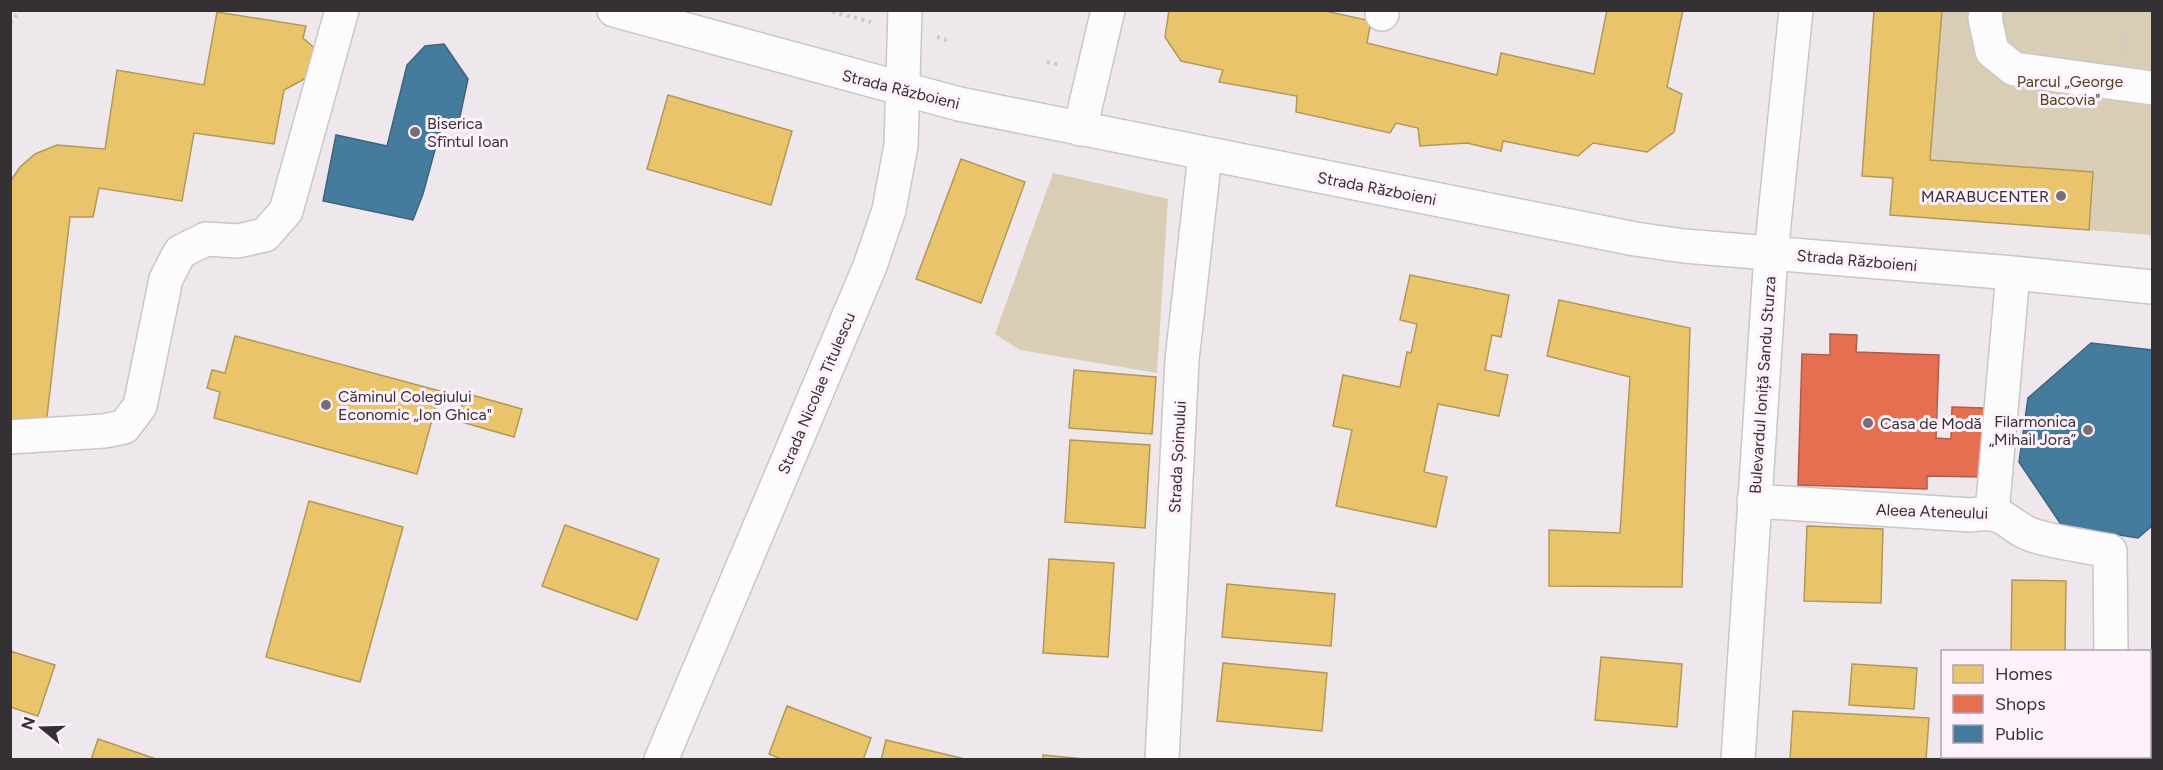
<svg xmlns="http://www.w3.org/2000/svg" width="2163" height="770" viewBox="0 0 2163 770" font-family="Figtree,sans-serif">
<rect width="100%" height="100%" fill="#eee8ed"/>
<path fill="#d9ceb5" d="M1942,11H2152V235L2089,230L2093,172L1930,160Z
M1053,173L1168,199L1157,373L1020,350L995,334Z"/>
<path fill="#e9c46a" stroke="#b3985a" stroke-width="1.5" d="M1169,10H1321L1371,21L1367,43L1497,75L1501,53L1594,74L1607,10H1683L1667,87L1682,94L1674,132L1647,152L1593,143L1578,156L1503,141L1501,151L1467,143L1420,146L1418,128L1396,123L1390,133L1296,112L1297,96L1219,82L1223,70L1181,61L1165,37Z
M1874,10H1942L1930,160L2093,172L2089,230L1890,215L1893,178L1862,176Z
M217,12L306,26L303,38L318,51L319,71L284,90L274,144L194,133L182,201L99,188L93,217H70L45,434L10,428V182L20,167L35,154L57,145L105,149L117,70L204,85Z
M668,95L792,131L771,205L647,169Z
M961,159L1025,182L981,303L916,279Z
M1410,275L1509,295L1501,337L1492,335L1485,370L1508,375L1499,416L1438,404L1424,472L1447,477L1436,527L1336,506L1352,430L1333,426L1343,375L1400,387L1407,352L1411,353L1417,324L1400,320Z
M1559,300L1690,328L1682,587L1549,586V530L1620,533L1630,377L1547,356Z
M235,336L440,391L417,474L214,418L220,392L207,388L212,370L225,373Z
M1074,370L1156,377L1152,434L1069,428Z
M465,393L522,409L514,437L458,421Z
M1070,440L1150,445L1145,528L1065,522Z
M309,501L403,527L360,682L266,657Z
M565,525L659,559L637,620L542,586Z
M1807,526L1883,529L1881,603L1804,601Z
M1049,559L1114,563L1108,657L1043,653Z
M2012,580L2066,581L2065,652H2011Z
M1227,584L1335,594L1331,646L1222,637Z
M10,651L55,665L38,716L10,707Z
M1601,657L1682,664L1677,727L1595,720Z
M1223,663L1327,673L1322,731L1217,721Z
M1852,664L1917,668L1914,709L1849,705Z
M787,706L871,738L863,760H784L769,754Z
M1793,711L1929,718L1926,760H1790Z
M98,739L159,760H91Z
M886,740L969,760H881Z
M1043,755L1095,760H1043Z
M2015,756H2067V760H2016Z"/>
<path fill="#e76f51" stroke="#b25c48" stroke-width="1.5" d="M1830,334L1857,335L1856,352L1939,355L1936,438L1951,439L1952,407L1985,408L1983,477L1927,476V489L1798,485L1802,354L1830,355Z"/>
<path fill="#457b9d" stroke="#40647e" stroke-width="1.5" d="M444,44L468,79L458,126L441,128L423,194L413,220L323,201L336,135L387,146L407,65L425,46Z
M2091,343L2152,350V526L2138,538L2062,526L2019,462L2028,398Z"/>
<g fill="none" stroke-linecap="round" stroke-linejoin="round">
<g stroke="#cac5c9" stroke-width="36">
<path id="minor" d="M614,10L959,104L1635,239L1684,246L2013,273L2152,287
M1986,10L1985,18L1992,51L2014,69L2152,88
M1382,14V10
M1080,129L1108,10
M10,437L104,431L124,427L140,406L166,279L180,252L206,239L238,241L265,235L286,211L342,10
M1754,501L1971,515C2010,509 2004,526 2035,536C2059,543 2085,546 2110,551L2111,652
M1992,513L2013,273
M2150,700H2152
M2113,756V760
M661,760L870,266L889,210L901,145L905,10
M1162,760L1182,360L1205,155
M1738,760L1771,254L1796,10"/>
</g>
<path stroke="#cccacb" stroke-width="4" stroke-dasharray="3 4.5" stroke-linecap="butt" d="M825,10L871,22
M10,23L21,10
M937,37L950,41
M2125,52L2129,10
M1047,62L1061,65"/>
<use href="#minor" stroke="#fcfcfc" stroke-width="33"/>
</g>
<g fill="#767075" stroke="#fff1fc" stroke-width="2">
<circle cx="415" cy="132" r="6"/>
<circle cx="2061" cy="196" r="6"/>
<circle cx="326" cy="405" r="6"/>
<circle cx="1868" cy="423" r="6"/>
<circle cx="2088" cy="430" r="6"/>
</g>
<g text-anchor="middle" stroke-width="6" stroke-linejoin="round" paint-order="stroke">
<g font-size="16" fill="#4f441e" stroke="#fff1fc">
<text x="2070" y="87">Parcul „George<tspan x="2070" dy="18">Bacovia"</tspan></text>
</g>
<g font-size="16" fill="#353034" stroke="#fff1fc">
<text transform="translate(901 89) rotate(14)" y="6">Strada Războieni</text>
<text transform="translate(1377 188) rotate(11)" y="6">Strada Războieni</text>
<text transform="translate(1857 260) rotate(5)" y="6">Strada Războieni</text>
<text transform="translate(1762 385) rotate(-86)" y="6">Bulevardul Ioniță Sandu Sturza</text>
<text transform="translate(816 393) rotate(-67)" y="6">Strada Nicolae Titulescu</text>
<text transform="translate(1177 457) rotate(-87)" y="6">Strada Șoimului</text>
<text transform="translate(1932 511) rotate(2)" y="6">Aleea Ateneului</text>
</g>
<g font-size="16" fill="#353034" stroke="#fff1fc" text-anchor="start">
<text x="427" y="129">Biserica<tspan x="427" dy="18">Sfîntul Ioan</tspan></text>
<text x="2049" y="202" text-anchor="end">MARABUCENTER</text>
<text x="338" y="402">Căminul Colegiului<tspan x="338" dy="18">Economic „Ion Ghica"</tspan></text>
<text x="2076" y="427" text-anchor="end">Filarmonica<tspan x="2076" dy="18">„Mihail Jora”</tspan></text>
<text x="1880" y="429">Casa de Modă</text>
</g>
</g>
<rect width="2163" height="770" fill="none" stroke="#353034" stroke-width="24"/>
<rect x="1941" y="650" width="210" height="108" fill="#fff1fc" stroke="#aea4ac" stroke-width="1.5"/>
<rect x="1953" y="665" width="30" height="18" fill="#e9c46a" stroke="#aea4ac" stroke-width="1.5"/>
<text x="1995" y="680" font-size="18" fill="#353034">Homes</text>
<rect x="1953" y="695" width="30" height="18" fill="#e76f51" stroke="#aea4ac" stroke-width="1.5"/>
<text x="1995" y="710" font-size="18" fill="#353034">Shops</text>
<rect x="1953" y="725" width="30" height="18" fill="#457b9d" stroke="#aea4ac" stroke-width="1.5"/>
<text x="1995" y="740" font-size="18" fill="#353034">Public</text>
<g transform="translate(42 728) rotate(289)" stroke="#fff1fc" stroke-width="4.5" paint-order="stroke">
<path d="M0-4.5L10 22L0 15L-10 22Z" fill="#353034"/>
<text y="-9" font-size="16" font-weight="bold" text-anchor="middle" fill="#353034">N</text>
</g>
</svg>
